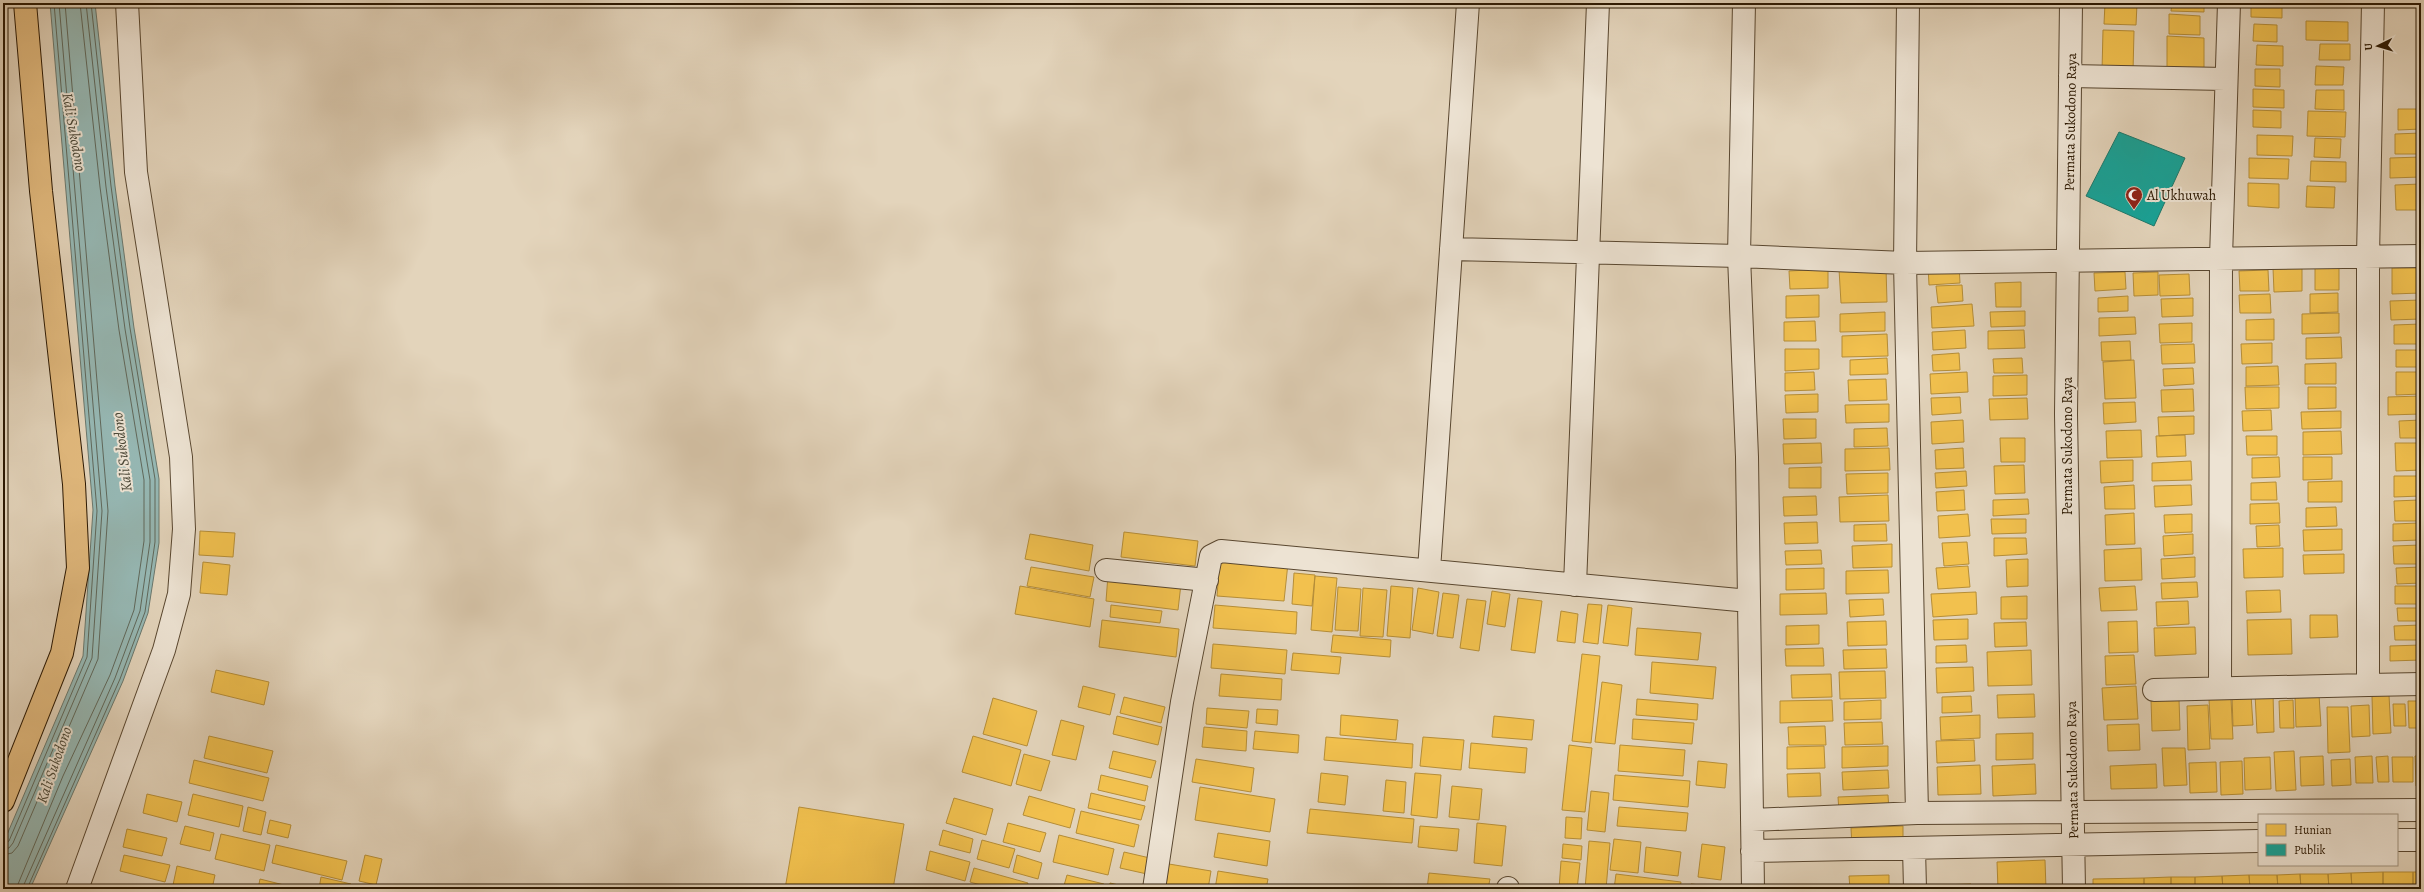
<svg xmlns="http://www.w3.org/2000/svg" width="2424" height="892" viewBox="0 0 2424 892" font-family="Alegreya,serif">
<rect width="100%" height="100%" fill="#e3d4bb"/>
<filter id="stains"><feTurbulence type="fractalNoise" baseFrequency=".005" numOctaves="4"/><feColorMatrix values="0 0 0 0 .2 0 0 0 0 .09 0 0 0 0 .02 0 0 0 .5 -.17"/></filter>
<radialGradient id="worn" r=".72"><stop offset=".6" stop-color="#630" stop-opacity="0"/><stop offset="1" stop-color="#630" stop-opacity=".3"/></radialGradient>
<path fill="#96b8b4" stroke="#6b786d" d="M50,3H95L115,186L134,328L159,479V543L148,613L123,681L30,889H3V844L83,656L93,510Z"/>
<path fill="#f2c14e" stroke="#b68e37" d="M2105,3L2137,4L2136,25L2104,24Z
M2172,3H2204V12L2171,11Z
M2251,3H2282V18L2251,17Z
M2169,14L2200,16V35L2169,34Z
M2306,21L2348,22V41L2306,40Z
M2254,24L2277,25V42L2253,41Z
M2103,30L2134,31L2133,72L2102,71Z
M2167,36L2204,38V68L2167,67Z
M2320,44H2350V60H2319Z
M2257,45L2283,46V66L2256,65Z
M2316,66L2344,67L2343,85H2315Z
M2255,69H2280V87L2255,86Z
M2253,89L2284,90V108L2253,107Z
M2316,90H2344V110L2315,109Z
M2398,109H2421V129L2398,130Z
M2253,110L2281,111V128L2253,127Z
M2308,111L2346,112L2345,137L2307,136Z
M2421,133V154H2395V134Z
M2257,135L2293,136L2292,156L2257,155Z
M2315,138L2341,139L2340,158L2314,157Z
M2421,157V177L2390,178V158Z
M2249,158L2289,159L2288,179L2249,178Z
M2311,161L2346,162V182L2310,181Z
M2248,183L2279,184V208L2248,206Z
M2421,184V210H2396L2395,185Z
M2307,186L2335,187L2334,208L2306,207Z
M1959,265L1960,283L1929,285L1928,267Z
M2339,266V290H2315V267Z
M2302,267V291L2274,292L2273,268Z
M1886,268L1887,302L1841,303L1839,269Z
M2392,268H2421V293L2392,294Z
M1828,269V288L1790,289L1789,271Z
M2268,270L2269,291H2240L2239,271Z
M2125,272L2126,289L2095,291L2094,273Z
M2158,272V295L2134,296L2133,273Z
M2189,274L2190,295L2160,296L2159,275Z
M2021,282V307H1996L1995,283Z
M1962,285L1963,301L1938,303L1936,286Z
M2338,293V312L2310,313V294Z
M2270,294L2271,313H2240L2239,295Z
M1819,295V317L1786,318V296Z
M2128,296V311L2098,312V298Z
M2193,298V316L2162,317L2161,299Z
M2421,300V319L2391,320L2390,301Z
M1972,304L1974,326L1932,328L1931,307Z
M2025,311V326L1991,327L1990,312Z
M1885,312V331L1840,332V314Z
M2339,313V333L2302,334V314Z
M2135,317L2136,334L2099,336V318Z
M2274,319V340H2246V320Z
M1815,321L1816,341H1784V322Z
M2192,323V342L2160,343L2159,324Z
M2421,324V344H2394V325Z
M1965,330L1966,348L1933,350L1932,332Z
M2024,330L2025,348L1988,349V331Z
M1887,334L1888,356L1842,357V336Z
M2341,337L2342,358L2306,359V338Z
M2130,341L2131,360L2102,361L2101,342Z
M2272,343V363L2242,364L2241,344Z
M2194,344L2195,363L2162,364L2161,345Z
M1785,349H1819V369L1785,371Z
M2396,350H2421V367H2396Z
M1959,353L1960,370L1933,371L1932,355Z
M1887,358L1888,374L1850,375V360Z
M2022,358L2023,373H1994L1993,359Z
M2134,360L2136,398L2105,399L2103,362Z
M2336,363V384H2305V364Z
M2278,366L2279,385L2246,386V367Z
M2193,368L2194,384L2164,386L2163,369Z
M1814,372L1815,390L1785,391V373Z
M1967,372L1968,392L1931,394L1930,374Z
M2396,372H2421V394L2396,395Z
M2027,375V395L1993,396V376Z
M1886,379L1887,400L1849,401L1848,380Z
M2245,387H2279V408L2246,409Z
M2308,387H2336V408L2308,409Z
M2193,389L2194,411L2162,412L2161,390Z
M1818,394V412L1786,413L1785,395Z
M2421,396V414L2388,415V397Z
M1960,397L1961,413L1932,415L1931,398Z
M2027,398L2028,419L1990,420L1989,399Z
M2135,402L2136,422L2104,424L2103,403Z
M1889,404V422L1846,423L1845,405Z
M2271,410L2272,430L2243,431L2242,411Z
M2341,411V428L2302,429L2301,412Z
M2194,416V434L2159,436L2158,417Z
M1783,419H1816V438L1784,439Z
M1963,420L1964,442L1932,444L1931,422Z
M2421,420V438H2400L2399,421Z
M1887,428L1888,446L1854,447V429Z
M2141,430L2142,457L2107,458L2106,431Z
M2341,431L2342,454L2303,455V432Z
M2185,435L2186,456L2157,457L2156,436Z
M2246,436H2277V455H2247Z
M2000,438H2025V462H2001Z
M1821,443L1822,463L1784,464L1783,444Z
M2395,443H2421V470L2396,471Z
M1889,448L1890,470L1845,471V449Z
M1963,448L1964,468L1936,469L1935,450Z
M2279,457L2280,477L2252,478V458Z
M2303,457H2332V479L2303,480Z
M2133,460V481L2101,483L2100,461Z
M2191,461L2192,480L2152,481V463Z
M2024,465L2025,493L1995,494L1994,466Z
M1821,467V488H1789V468Z
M1966,471L1967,486L1936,488L1935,473Z
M1888,473V493L1847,494L1846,474Z
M2394,476H2421V496L2394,497Z
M2342,481V502H2308V482Z
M2276,482L2277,500H2251V483Z
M2134,485L2135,509H2105L2104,487Z
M2191,485L2192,505L2155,507L2154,486Z
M1964,490L1965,510L1937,511L1936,492Z
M1888,495L1889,521L1840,522L1839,497Z
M1816,496L1817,515L1784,516L1783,497Z
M2028,499L2029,514L1993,516V500Z
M2419,500L2420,521H2395L2394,501Z
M2279,503L2280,523L2250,524V504Z
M2336,507L2337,526L2306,527V508Z
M2134,513L2135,544L2106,545L2105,515Z
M1968,514L1970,536L1939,538L1938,516Z
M2192,514V532L2165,533L2164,515Z
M1991,519H2026V533L1992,534Z
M1817,522L1818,543L1785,544L1784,523Z
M2419,523V540L2393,541V524Z
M1886,524L1887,541H1854V525Z
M2279,525L2280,546L2257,547L2256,526Z
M2342,529V550L2304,551L2303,530Z
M200,531L235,533L233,557L199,555Z
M1124,532L1198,541L1195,566L1121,557Z
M1030,534L1093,545L1089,571L1025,559Z
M2193,534V554L2164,556L2163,536Z
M1994,538H2026L2027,554L1994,556Z
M1967,542L1969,564L1944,566L1942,543Z
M1892,544V567L1853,568L1852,546Z
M2421,545V564H2394L2393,546Z
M2141,548L2142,580L2105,581L2104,550Z
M2283,548V577L2244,578L2243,549Z
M1821,550L1822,564L1786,565L1785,551Z
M2344,554V573L2304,574L2303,555Z
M1220,557L1288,563L1284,601L1217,596Z
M2195,557V577L2162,579L2161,559Z
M2028,559V586L2007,587L2006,560Z
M203,562L230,565L227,595L200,593Z
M1968,566L1970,587L1938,589L1936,568Z
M1031,567L1094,577L1090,597L1027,586Z
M2421,567V583L2397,584L2396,568Z
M1824,568V589L1786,590V569Z
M1888,570L1889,593L1846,594V571Z
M1294,573L1315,575L1312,606L1292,604Z
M1108,575L1181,584L1178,610L1106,601Z
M1315,576L1337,578L1332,632L1311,630Z
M2197,582L2198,597L2162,599L2161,583Z
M1020,586L1094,599L1090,627L1015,614Z
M1391,586L1413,588L1410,638L1387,636Z
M2135,586L2137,610L2101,611L2099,588Z
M2395,586H2421V604H2395Z
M1338,587L1361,589L1358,631L1335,630Z
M1363,588L1387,590L1383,637L1360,636Z
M1418,588L1439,592L1433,634L1412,630Z
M2280,590L2281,612L2247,613L2246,591Z
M1492,591L1510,594L1505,627L1487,624Z
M1976,592L1977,614L1933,617L1931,594Z
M1443,593L1459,595L1453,638L1437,636Z
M1826,593L1827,614L1780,615V594Z
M2027,596V619H2001V597Z
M1518,598L1542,601L1535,653L1511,650Z
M1467,599L1486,601L1479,651L1460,648Z
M1883,599L1884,615L1850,617L1849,600Z
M2188,601L2189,624L2157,626L2156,602Z
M1588,604L1602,605L1598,644L1583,642Z
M1111,605L1162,611L1160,623L1110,617Z
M1215,605L1297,612L1296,634L1213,628Z
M1608,605L1632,608L1628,646L1603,643Z
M2397,608H2421V621H2398Z
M1561,611L1578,614L1575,643L1557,641Z
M2310,615H2337L2338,637L2310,638Z
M1968,619V639L1934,640L1933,620Z
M2291,619L2292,654L2248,655L2247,620Z
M1102,620L1179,629L1176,657L1099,647Z
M1886,621L1887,645L1848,646L1847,622Z
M2137,621L2138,652L2109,653L2108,622Z
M2026,622L2027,646L1995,647L1994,623Z
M1819,625V644L1786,645V626Z
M2421,625V640H2395L2394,626Z
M2195,627L2196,654L2155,656L2154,628Z
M1637,628L1701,633L1698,660L1635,655Z
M1333,635L1391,640L1390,657L1331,652Z
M1213,644L1287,650L1285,674L1211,668Z
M1966,645L1967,662L1936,663V646Z
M2421,645V660L2390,661V646Z
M1823,648L1824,666H1786L1785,649Z
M1886,649L1887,668L1844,669L1843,650Z
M2031,650L2032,685L1988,686L1987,652Z
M1293,653L1341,657L1339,674L1291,670Z
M1582,654L1600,656L1591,743L1572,741Z
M2134,655L2136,684L2106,685L2105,656Z
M1652,662L1716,667L1713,699L1650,693Z
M1973,667L1974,691L1937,693L1936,668Z
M216,670L269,682L264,705L211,692Z
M1885,671L1886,698L1840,699L1839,672Z
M1221,674L1282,679L1281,700L1219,696Z
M1831,674L1832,697L1792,698L1791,675Z
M1602,682L1622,685L1615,744L1595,742Z
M1083,686L1115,694L1110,715L1078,707Z
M2136,686L2138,719L2104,720L2102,688Z
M2273,693L2274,732L2257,733L2255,694Z
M2034,694L2035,717L1998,718L1997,695Z
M2251,695L2253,725L2233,726L2232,696Z
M2319,695L2321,726L2296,727L2295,696Z
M2389,695L2391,733L2373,734L2372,696Z
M1971,696L1972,712L1942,713V697Z
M1124,697L1165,707L1161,723L1120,713Z
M993,698L1037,711L1027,746L983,734Z
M1637,699L1698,704L1697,720L1636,715Z
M2179,699L2180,730L2152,731L2151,700Z
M2209,699H2231L2233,739H2211Z
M1832,700L1833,721L1780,723V701Z
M1881,700V719L1844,720V702Z
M2293,700L2294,728H2280L2279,701Z
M2408,701H2421V728H2409Z
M2393,704H2405L2406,726H2394Z
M2208,705L2210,749L2188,750L2187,706Z
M2369,705L2370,736L2352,737L2351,706Z
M2327,707H2348L2350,752L2328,753Z
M1207,708L1249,711L1247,728L1206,724Z
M1257,709L1278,710L1277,725L1256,723Z
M1341,715L1398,720L1396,740L1340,735Z
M1980,715V738L1941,740L1940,717Z
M1117,716L1162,727L1158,745L1113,734Z
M1494,716L1534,720L1532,740L1492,737Z
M1633,719L1694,723L1692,744L1632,739Z
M1061,720L1084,726L1076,760L1052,755Z
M1882,722L1883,744L1845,745L1844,723Z
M2139,724L2140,750L2108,751L2107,725Z
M1825,726L1826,745H1789L1788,727Z
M1204,727L1247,731L1246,751L1202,747Z
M1255,731L1299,735L1298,753L1253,749Z
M2033,733V759L1996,760V734Z
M209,736L273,751L267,773L204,758Z
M973,736L1021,750L1011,786L962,772Z
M1326,737L1413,744L1412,768L1324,760Z
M1423,737L1464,740L1461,770L1420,766Z
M1974,740L1975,761L1937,763L1936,741Z
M1471,743L1527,748L1525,773L1469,768Z
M1569,745L1592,748L1585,812L1562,810Z
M1620,745L1685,750L1683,776L1618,771Z
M1824,746L1825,768L1787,769V747Z
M1888,746V766L1842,768V747Z
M2162,748H2185L2187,785L2164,786Z
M1113,751L1156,761L1151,778L1109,768Z
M2294,751L2296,790L2276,791L2274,752Z
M1024,754L1050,761L1041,791L1016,784Z
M2323,756L2324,785L2301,786L2300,757Z
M2372,756L2373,783H2356L2355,757Z
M2388,756L2389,782H2378L2376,757Z
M2415,756H2421V785L2416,786Z
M2270,757L2271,789L2245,790L2244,758Z
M2392,757H2413V782H2393Z
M1196,759L1254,768L1251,792L1192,782Z
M2350,759L2351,785L2332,786L2331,760Z
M194,760L269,778L263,801L189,783Z
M1698,761L1727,764L1725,788L1696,785Z
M2242,761L2243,794L2221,795L2220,762Z
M2216,762L2217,792L2190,793L2189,763Z
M2035,764L2036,794L1993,796L1992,766Z
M2156,764L2157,788L2111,789L2110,766Z
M1980,765L1981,794L1938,795L1937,767Z
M1888,770L1889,788L1843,790L1842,772Z
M1321,773L1348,776L1345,805L1318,802Z
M1415,773L1441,775L1437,818L1411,815Z
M1820,773L1821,796L1788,797L1787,774Z
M1101,775L1148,786L1145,801L1098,790Z
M1615,775L1690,781L1688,807L1613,800Z
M1386,780L1406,782L1404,813L1383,811Z
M1452,786L1482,789L1479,820L1449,817Z
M1200,787L1275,799L1270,832L1195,820Z
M1591,791L1609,793L1605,832L1587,830Z
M1091,793L1145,806L1141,820L1088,808Z
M147,794L182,802L177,822L143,813Z
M193,794L243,806L239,827L188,815Z
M1888,795L1889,811L1839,812L1838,797Z
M1029,796L1075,809L1070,828L1023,815Z
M954,798L993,809L986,835L946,823Z
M248,807L266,812L261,835L243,831Z
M799,807L904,824L893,889H785Z
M1619,807L1688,813L1686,831L1617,826Z
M1310,809L1414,819L1412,843L1307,833Z
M1081,811L1139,825L1134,847L1076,833Z
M1566,817L1582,818L1581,839L1565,838Z
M270,820L291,825L288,838L267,833Z
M1008,823L1046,833L1040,852L1003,842Z
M1477,823L1506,826L1502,866L1474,863Z
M185,826L214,833L210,851L180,844Z
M1420,826L1459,829L1457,851L1418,847Z
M1903,826V845L1852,847L1851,828Z
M127,829L167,838L162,856L123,847Z
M943,830L973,839L970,853L939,845Z
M1218,833L1270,841L1267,866L1214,857Z
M221,834L270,845L264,871L215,859Z
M1059,835L1114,849L1108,875L1053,862Z
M1614,839L1641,842L1638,873L1610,870Z
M982,840L1015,849L1009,868L977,859Z
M1589,841L1610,843L1606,889H1585Z
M1563,844L1582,846L1581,860L1562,858Z
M1702,844L1725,847L1721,880L1698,877Z
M276,845L347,861L342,880L272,863Z
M1646,847L1681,852L1678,876L1644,872Z
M930,851L970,862L965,881L926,870Z
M1124,852L1150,858L1147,874L1120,868Z
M124,855L170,865L165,882L120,871Z
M365,855L382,859L376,885L359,881Z
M1017,855L1042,863L1038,879L1013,872Z
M2045,860L2046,889H1998L1997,862Z
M1561,861L1580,863L1577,889H1559Z
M1169,864L1211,871L1208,889L1166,886Z
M177,866L215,875L212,889H189L173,885Z
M974,868L1028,883L1026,889H995L970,882Z
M1218,871L1268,879L1266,889H1215Z
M2383,872V889H2352L2351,873Z
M2383,872H2413V889H2383Z
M2413,872H2421V889H2413Z
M1429,873L1490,879L1488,889H1427Z
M2351,873L2352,889H2329L2328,874Z
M1616,874L1681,882L1680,889H1614Z
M2300,874L2301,889H2278L2277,875Z
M2300,874H2328L2329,889H2301Z
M1067,875L1104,884L1103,889H1063Z
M1889,875V889H1850L1849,876Z
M2249,875L2250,889H2223L2222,876Z
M2249,875H2277L2278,889H2250Z
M2222,876L2223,889H2195V877Z
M321,877L351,884L350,889H319Z
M2171,877V889H2144V878Z
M2171,877H2195V889H2171Z
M2144,878V889H2093V879Z
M260,879L300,889H258Z
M1110,883L1136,889H1109Z
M1691,884L1719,887V889H1691Z
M1971,884V889H1941V885Z
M362,885L378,889H361Z"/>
<path fill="#17a398" stroke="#1d796b" d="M2119,132L2185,158L2154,226L2086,196Z"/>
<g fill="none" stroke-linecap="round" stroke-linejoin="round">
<path stroke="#60685b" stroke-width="1" d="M3,844L9,841L87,657L97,511L54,3
M3,849L9,848L13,843L92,658L102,511L59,3
M3,855L12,853L18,846L98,659L108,511L65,3
M16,889L63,776L110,675L134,610L144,541V480L119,330L100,187L80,3
M22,889L115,678L140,611L150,542V480L125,329L106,187L86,3
M27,889L120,679L145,612L155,542V479L130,328L111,186L91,3"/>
<g stroke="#594730" stroke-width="24">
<path id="minor" d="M1908,3L1905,263L1917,813
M2071,3L2066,414L2074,889
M2373,3L2368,257V685L2421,684
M2070,76L2225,79
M1451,249L1739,256L1744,3
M1106,570L1207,580
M1429,570L1468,3
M1575,585L1598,3
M2220,687L2221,258L2229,3
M2154,690L2368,685
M1752,820L1917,813L2421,810
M2397,840H2421
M1914,848L1915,889
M1752,851L2259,841
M77,889L164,650L179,594L184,529L181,457L136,172L127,3
M1154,889L1182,702L1211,556L1221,551L1749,601
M1508,889V888
M1753,889L1747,457L1739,256L1905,263L2421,256"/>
</g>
<g stroke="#2b1802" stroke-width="24">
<path id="major" d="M3,801L62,653L78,568L74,484L41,191L25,3"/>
</g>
<use href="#minor" stroke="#ede3d3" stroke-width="22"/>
<use href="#major" stroke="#e2ba7e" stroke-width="22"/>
</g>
<defs>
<g id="mosque-pin" transform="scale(0.9)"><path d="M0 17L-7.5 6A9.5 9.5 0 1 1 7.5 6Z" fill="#8f2418" stroke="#ede3d3"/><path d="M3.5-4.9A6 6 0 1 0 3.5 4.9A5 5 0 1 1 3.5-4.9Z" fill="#fff"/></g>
</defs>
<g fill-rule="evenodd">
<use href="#mosque-pin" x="2134" y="195"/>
</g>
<g text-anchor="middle" stroke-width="4" stroke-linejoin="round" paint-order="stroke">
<g font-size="14" fill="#2b1802" stroke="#ede3d3">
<text transform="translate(2070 122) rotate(-89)" y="5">Permata Sukodono Raya</text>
<text transform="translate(2067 446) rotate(-90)" y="5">Permata Sukodono Raya</text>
<text transform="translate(2072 770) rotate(-91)" y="5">Permata Sukodono Raya</text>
</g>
<g font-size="14" fill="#2b1802" stroke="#ede3d3" text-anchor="start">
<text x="2147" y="200">Al Ukhuwah</text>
</g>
<g font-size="15" font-style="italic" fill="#4b4837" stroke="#ede3d3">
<text transform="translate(74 132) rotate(80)" y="5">Kali Sukodono</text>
<text transform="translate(122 452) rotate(-97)" y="5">Kali Sukodono</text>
<text transform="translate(54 765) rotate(-71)" y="5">Kali Sukodono</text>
</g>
</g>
<rect width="2424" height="892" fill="none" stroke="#e3d4bb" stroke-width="16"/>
<rect x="4" y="4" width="2416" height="884" fill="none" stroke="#2b1802" stroke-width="2"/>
<rect x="8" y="8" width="2408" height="876" fill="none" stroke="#2b1802"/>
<rect x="2258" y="814" width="140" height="52" fill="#ede3d3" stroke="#9f927f"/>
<rect x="2266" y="824" width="20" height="12" fill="#f2c14e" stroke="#9f927f"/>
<text x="2294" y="834" font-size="12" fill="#2b1802">Hunian</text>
<rect x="2266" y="844" width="20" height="12" fill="#17a398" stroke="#9f927f"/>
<text x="2294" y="854" font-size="12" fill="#2b1802">Publik</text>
<g transform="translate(2378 46) rotate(265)" stroke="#ede3d3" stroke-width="3" paint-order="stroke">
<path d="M0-3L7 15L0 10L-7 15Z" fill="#2b1802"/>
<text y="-6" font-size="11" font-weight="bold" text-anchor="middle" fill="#2b1802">U</text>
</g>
<rect width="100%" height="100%" filter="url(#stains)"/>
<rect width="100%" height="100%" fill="url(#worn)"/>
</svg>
